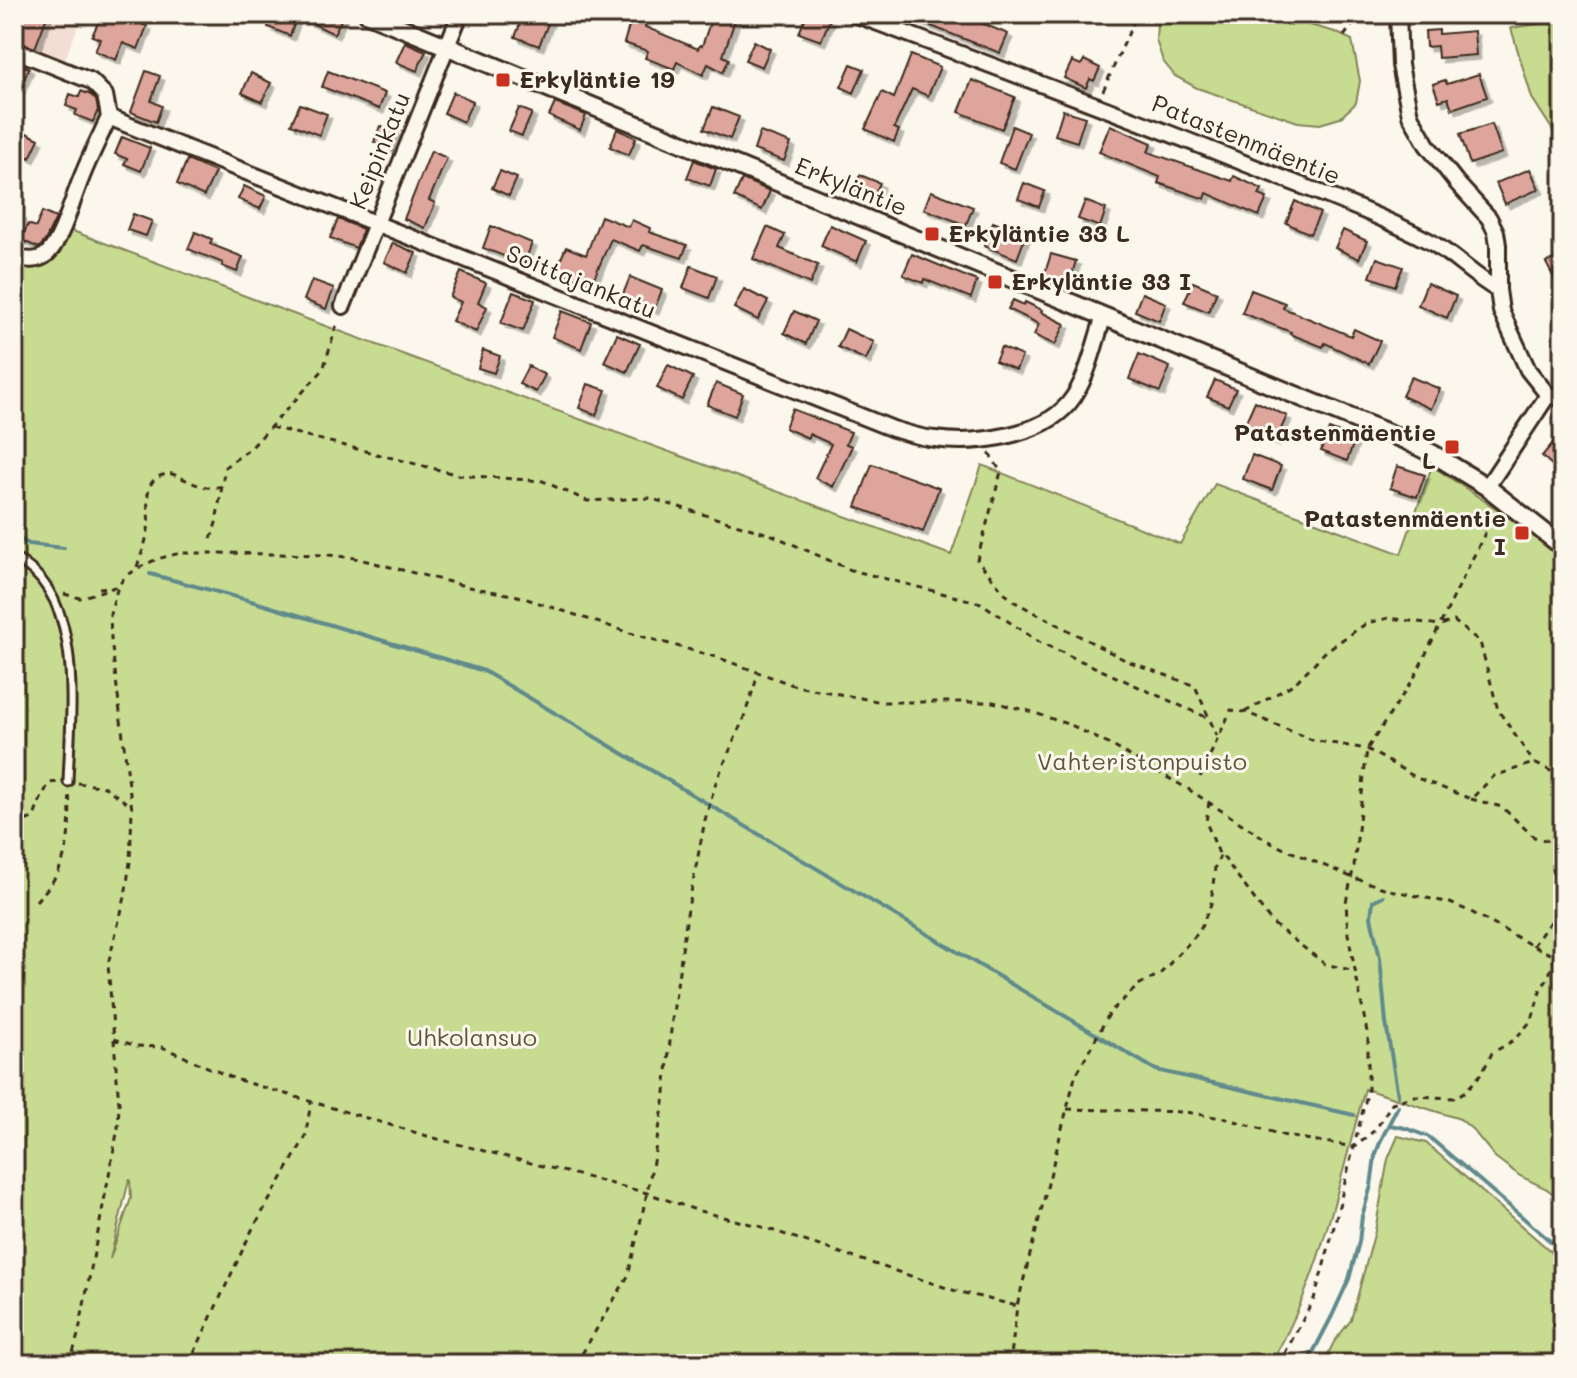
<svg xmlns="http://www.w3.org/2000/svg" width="1577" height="1378" viewBox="0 0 1577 1378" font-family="Mali,sans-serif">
<defs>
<filter id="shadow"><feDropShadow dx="4.5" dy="4.5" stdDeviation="0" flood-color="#0004"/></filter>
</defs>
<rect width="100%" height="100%" fill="#fbf7ec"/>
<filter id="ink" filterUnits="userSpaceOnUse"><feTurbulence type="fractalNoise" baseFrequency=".0125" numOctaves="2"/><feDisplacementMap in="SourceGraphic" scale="16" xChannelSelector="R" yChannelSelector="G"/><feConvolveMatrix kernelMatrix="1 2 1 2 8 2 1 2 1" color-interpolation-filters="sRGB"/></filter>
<g filter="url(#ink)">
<path fill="#f2ded4" d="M14,14H83L61,69L14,50Z"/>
<path fill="#c8dc91" stroke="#828358" stroke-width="2" fill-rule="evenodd" d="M1164,14H1270L1335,32L1352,40L1360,81L1356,103L1340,118L1320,124L1298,122L1197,88L1175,76L1163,61L1156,40L1157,24Z
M1563,20V146L1532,98L1511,28Z
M62,227L312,321L951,555L982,465L1180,544L1215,484L1401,554L1432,466L1563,553V1202L1547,1189L1520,1176L1495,1157L1473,1130L1460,1119L1365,1089C1339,1181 1320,1282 1270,1364H14V251L37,260ZM130,1180L131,1198L110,1259L129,1180Z
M1398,1136L1426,1143L1563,1262V1364H1323L1334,1342L1351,1320L1375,1231L1388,1159Z"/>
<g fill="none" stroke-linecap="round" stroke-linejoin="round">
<path stroke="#618a8c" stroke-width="4" d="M14,536L29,544L64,548
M150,574L251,601L484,671L1156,1070L1354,1115
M1383,896L1373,901L1371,917L1380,958L1386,1023L1398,1096
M1390,1125L1405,1128L1429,1137L1563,1252
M1307,1364L1332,1316L1349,1279L1359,1242L1362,1216L1371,1186L1375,1156L1381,1140L1398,1106"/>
</g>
<path fill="#dea59c" stroke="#3b2a1e" stroke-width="2" filter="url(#shadow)" d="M14,14H48L35,48L14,40Z
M102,14H112L135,24L136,22L147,26L138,49L123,43L116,60L95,51L100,39L92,36Z
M273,14H344L334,34L297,16L290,36L268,27Z
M524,14H552L539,46L515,37Z
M713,14H737L723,56L729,59L723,72L708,64L703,75L677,62L674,69L645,58L648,51L624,43L631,19L646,23L645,27L698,49L700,45L702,46Z
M807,14H817L830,19L821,41L799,33Z
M900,14H960L1008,34L1000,53Z
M1439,30V34L1474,31L1476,55L1438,58L1437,46L1426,47L1425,31Z
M754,41L770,49L762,67L745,60Z
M405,42L426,51L417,71L396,62Z
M911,55L940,67L928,96L912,89L894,128L899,130L894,142L865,129L882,92L894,98Z
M1084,60L1100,68L1094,81L1090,79L1086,88L1064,78L1072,61L1081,65Z
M14,61L29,68L14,103Z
M851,64L864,69L854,93L841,87Z
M146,71L160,76L151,101L162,106L156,122L131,112Z
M328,71L385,93L379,109L322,87Z
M251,73L271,83L262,102L242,93Z
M1479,74L1487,97L1452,109L1448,98L1439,101L1433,84L1445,80L1447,84Z
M972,80L1015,97L1002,129L959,112Z
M81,91L91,95L96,100L98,110L93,122L75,115L77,110L66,106L70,94L79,97Z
M453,92L473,101L463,122L444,113Z
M555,103L586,115L580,130L549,116Z
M300,104L327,114L319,135L291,124Z
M713,107L739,117L730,139L704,129Z
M519,108L532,113L522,136L509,131Z
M1063,110L1085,117L1077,142L1055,135Z
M1492,124L1502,153L1470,164L1460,134Z
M1110,125L1152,143L1148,152L1232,181L1234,176L1262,189L1259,195L1267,198L1259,216L1207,193L1205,199L1158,183L1160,177L1099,152Z
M380,126L398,132L390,149L374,142Z
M1012,126L1029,133L1015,169L999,163Z
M14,127L39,139L30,158L14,150Z
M617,129L636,138L629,155L610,147Z
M760,132L791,143L784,161L754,150Z
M122,137L150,148L141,171L124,164L127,159L115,154Z
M431,151L447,158L429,200L435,203L425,228L404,219Z
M187,160L215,172L204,196L177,184Z
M694,160L716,169L710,186L687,178Z
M1530,169L1539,189L1505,204L1496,183Z
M500,171L517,178L509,196L492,188Z
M860,175L880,183L873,198L854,190Z
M742,179L770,191L762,210L734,197Z
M1024,183L1045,191L1039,207L1018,199Z
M244,186L266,196L260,209L238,199Z
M931,191L973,207L966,225L924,209Z
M1085,201L1106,209L1100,227L1078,219Z
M1295,201L1320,213L1310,234L1286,223Z
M42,212L56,218L45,241L39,248L21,240L28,224L36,227Z
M133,214L152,221L146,236L127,230Z
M601,216L629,227L632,220L650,228L649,232L687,245L682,258L643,245L640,251L611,239L591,285L556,270L566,247L586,255Z
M338,219L363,229L356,248L330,238Z
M993,222L1026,235L1017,259L984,246Z
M830,225L866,241L857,262L821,246Z
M491,226L532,243L524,264L483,248Z
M767,227L785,235L779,248L818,265L810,284L753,259Z
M1343,230L1367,241L1359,259L1335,248Z
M195,232L212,239L210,244L243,257L237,272L222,266L223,263L188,249Z
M393,243L416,253L407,273L384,262Z
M912,254L977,281L971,298L924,279L923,283L903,275Z
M1051,254L1076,261L1069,284L1044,276Z
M1563,254V295L1546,263Z
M1377,258L1403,267L1395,286L1370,277Z
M691,266L717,276L709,298L683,288Z
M461,272L486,283L478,302L487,307L476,332L452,321L461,302L450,297Z
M630,277L662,290L654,310L622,297Z
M312,280L334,288L326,309L304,300Z
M1193,282L1217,292L1208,312L1184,302Z
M1427,283L1456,296L1447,318L1418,305Z
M744,289L768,301L758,320L734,308Z
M1251,290L1285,303L1283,308L1351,336L1354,329L1380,341L1369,364L1325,343L1323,347L1290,334L1291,332L1242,313Z
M513,292L535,300L523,331L501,323Z
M1142,293L1166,303L1159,321L1135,311Z
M1013,300L1024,305L1025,302L1042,310L1041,312L1065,324L1055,345L1034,335L1039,324L1008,309Z
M562,311L591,322L581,349L552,337Z
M794,311L816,321L806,344L784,333Z
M846,329L874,342L866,360L838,347Z
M617,334L640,344L627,372L604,362Z
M1001,347L1022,356L1016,370L995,361Z
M483,350L500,356L494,373L478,368Z
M1139,354L1170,367L1160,392L1129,379Z
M668,365L693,377L682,400L657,388Z
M528,366L545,375L536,392L519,384Z
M1411,377L1440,389L1431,409L1402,396Z
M1215,380L1236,389L1228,406L1207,397Z
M716,383L743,394L735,416L707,405Z
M588,384L606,390L596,415L579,408Z
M1255,401L1287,416L1275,442L1243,428Z
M792,409L851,432L846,444L852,446L833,487L815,478L831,444L809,434L808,438L785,428Z
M1329,429L1355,439L1347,461L1321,451Z
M1563,431V475L1542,456Z
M1252,455L1281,466L1272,490L1243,479Z
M872,464L939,488L923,532L856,507Z
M1397,466L1425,475L1417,497L1390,488Z"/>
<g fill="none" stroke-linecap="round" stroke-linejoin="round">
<g stroke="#3b2a1e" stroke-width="13">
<path id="service" d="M14,558C87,594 70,715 68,782"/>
</g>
<g stroke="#3b2a1e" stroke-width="20">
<path id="minor" d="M854,14C983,62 1112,110 1239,161C1303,187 1368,209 1429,241C1454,255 1473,276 1498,290L1501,311L1528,370L1548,395L1563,399
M1398,14L1400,65L1410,115L1427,145L1457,183L1489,218L1496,232L1498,245V290
M14,50L91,81L105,95L109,117L128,125L893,429C907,433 921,438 935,439C975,445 1042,436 1069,403C1088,380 1094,344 1104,316
M14,256C25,261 39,262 48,253C62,239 73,198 81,179C89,158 100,137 109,117
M343,306L460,14
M1487,487L1548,395"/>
</g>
<g stroke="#3b2a1e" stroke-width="22">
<path id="tertiary" d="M368,14L1405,440L1433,454L1487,487L1563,547"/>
</g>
<path stroke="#3b2a1e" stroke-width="3" stroke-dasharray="6 6" stroke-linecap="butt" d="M1344,36L1361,14
M1103,91L1137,14
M271,427L459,475L543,481L587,501L649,498L772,535L851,570L981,603L1039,642L1210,719
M989,453L1001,472L977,560L1011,600L1125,660L1195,686L1217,736
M211,539L216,523L225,467L251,448L323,370L338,321
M137,567C141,555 146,543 148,530C151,512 139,482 163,475C169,473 169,473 175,475C192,482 204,491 222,486
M99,588L110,587
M64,594L80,598L118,586
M1245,712L1295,683L1327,650L1367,623L1389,618L1440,625L1454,621L1480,642L1498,710L1534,763
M1200,777L1231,710L1245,712L1312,740L1367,749L1417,778L1471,799L1494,776L1534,763L1553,772L1563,774
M78,783L105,787L131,806
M1471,799L1502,807L1534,837L1563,845
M1209,802L1206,822L1220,856L1224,858L1272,923L1325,964L1355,971
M14,817L28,820L34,817L39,803L49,783L58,782
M36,901C41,895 48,889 52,882C70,857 71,820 69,790
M1533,946L1563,903
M114,1039L137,1046L162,1047L235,1079L434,1138L647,1193L696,1210L762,1227L956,1291L1017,1306
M1067,1109L1185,1112L1228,1119L1286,1136L1355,1147L1376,1129L1392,1103L1414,1096L1454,1098L1466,1091L1482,1073L1492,1053L1514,1040L1532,1020L1541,988L1548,979L1555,956
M70,1364L79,1331L118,1128L119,1104L108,964L125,897L130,862L132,810L111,639L110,614L118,586L125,577L140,567L157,559L180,553H218L329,555L355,558L469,587L518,596L630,633L716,657L796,686L882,702H993L1029,711L1073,726L1116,748L1188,789L1273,844L1351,877L1390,890L1450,903L1471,912L1533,946L1563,960
M189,1364L252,1230L305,1138L311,1102
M576,1364L628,1276L647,1193L664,1103L672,1020L688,908L705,820L716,782L743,720L759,672
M1010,1364L1017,1306L1075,1077L1110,1012L1140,984L1160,974L1199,932L1211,904L1215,867L1220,856
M1279,1364L1314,1299L1327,1254L1368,1090V1037L1348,934L1346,902L1354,866L1367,749L1414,678L1486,531V507"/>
<use href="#service" stroke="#fbf7ec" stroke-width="7"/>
<use href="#minor" stroke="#fbf7ec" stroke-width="14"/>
<use href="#tertiary" stroke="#fbf7ec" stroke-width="16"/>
</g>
</g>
<g fill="#c8321e" stroke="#fbf7ec" stroke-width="3">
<rect x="495" y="72" width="16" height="16" rx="4"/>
<rect x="924" y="226" width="16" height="16" rx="4"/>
<rect x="987" y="274" width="16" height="16" rx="4"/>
<rect x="1444" y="439" width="16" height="16" rx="4"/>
<rect x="1514" y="525" width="16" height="16" rx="4"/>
</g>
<g text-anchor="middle" stroke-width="6" stroke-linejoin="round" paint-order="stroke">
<g font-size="24" font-weight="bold" fill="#3b2a1e" stroke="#fbf7ec" text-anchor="start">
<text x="519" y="88">Erkyläntie 19</text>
<text x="948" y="242">Erkyläntie 33 L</text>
<text x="1011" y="290">Erkyläntie 33 I</text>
<text x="1436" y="441" text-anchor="end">Patastenmäentie<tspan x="1436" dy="28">L</tspan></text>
<text x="1506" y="527" text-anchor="end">Patastenmäentie<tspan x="1506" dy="28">I</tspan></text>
</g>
<g font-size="24" fill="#3b2a1e" stroke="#fbf7ec">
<text transform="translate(1246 140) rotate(22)" y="8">Patastenmäentie</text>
<text transform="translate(380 151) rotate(-68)" y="8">Keipinkatu</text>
<text transform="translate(851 187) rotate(22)" y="8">Erkyläntie</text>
<text transform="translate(581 282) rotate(22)" y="8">Soittajankatu</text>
</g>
<g font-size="24" fill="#5e563b" stroke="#fbf7ec">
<text x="1142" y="770">Vahteristonpuisto</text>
<text x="472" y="1046">Uhkolansuo</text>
</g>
</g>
<rect width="1577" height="1378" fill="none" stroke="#fbf7ec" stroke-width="48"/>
<rect x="24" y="24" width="1529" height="1330" fill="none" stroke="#3b2a1e" stroke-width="3" filter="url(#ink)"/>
</svg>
